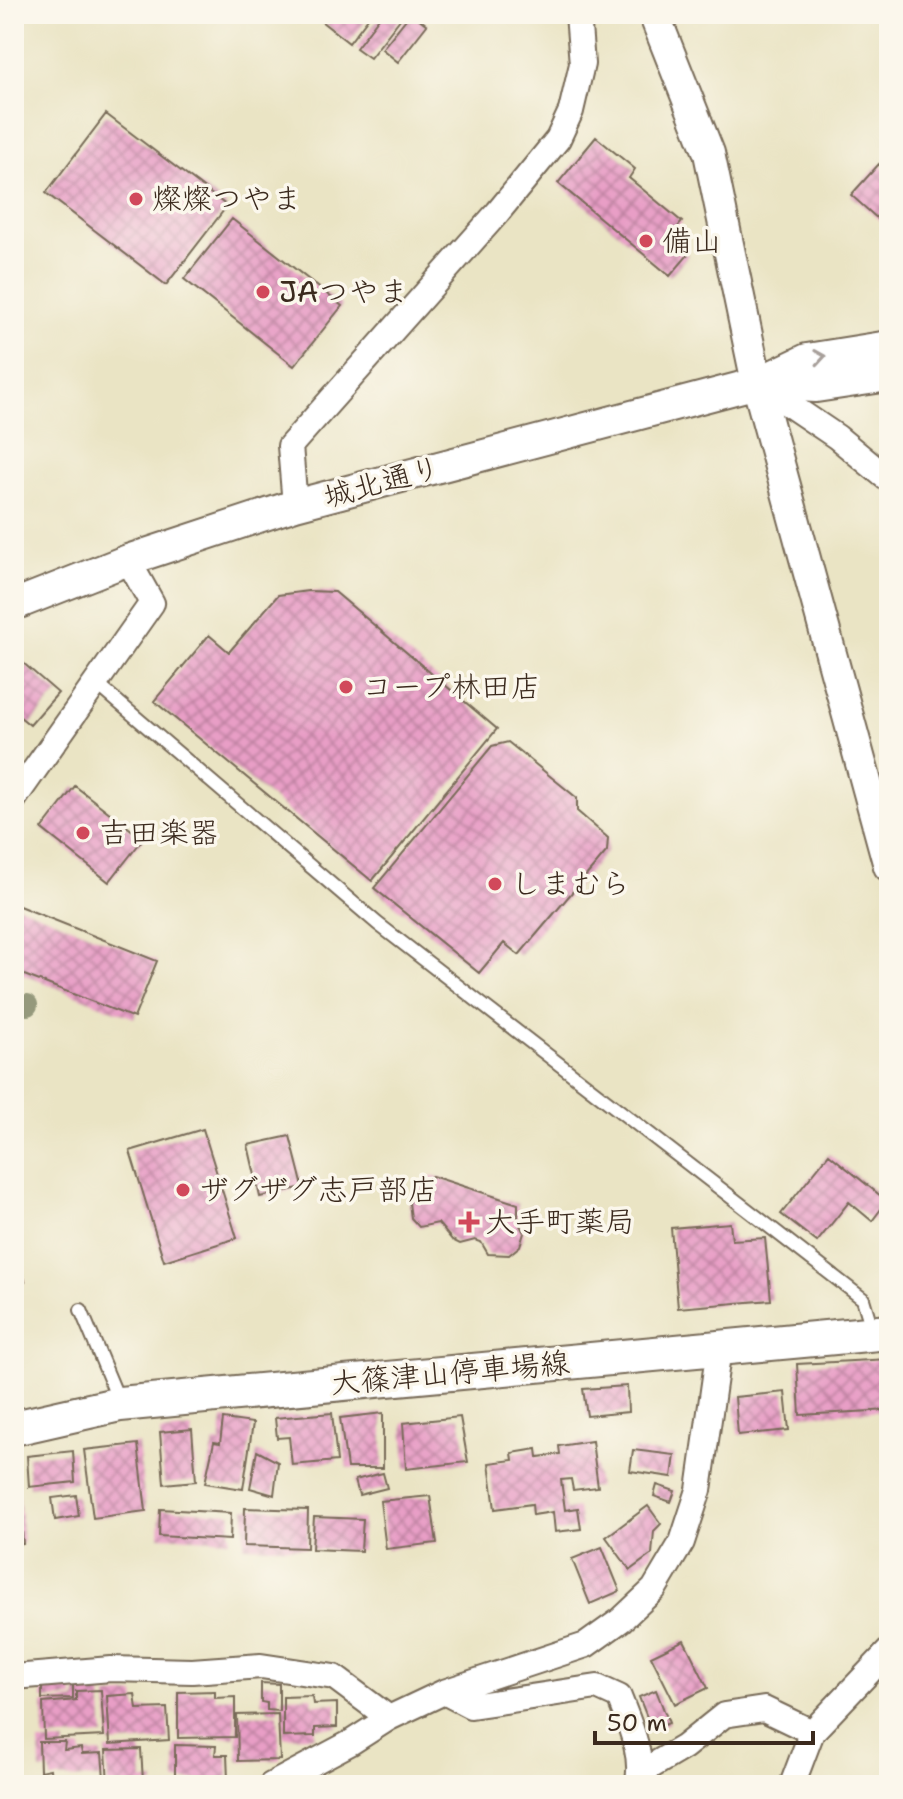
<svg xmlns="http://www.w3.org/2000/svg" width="903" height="1799" viewBox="0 0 903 1799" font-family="'Shantell Sans','Klee One',sans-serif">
<defs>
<pattern id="building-cross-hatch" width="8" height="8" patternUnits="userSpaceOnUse" patternTransform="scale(2)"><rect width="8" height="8" fill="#e89ec6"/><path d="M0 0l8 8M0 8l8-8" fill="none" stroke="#bd81a0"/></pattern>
</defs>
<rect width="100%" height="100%" fill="#fbf7ec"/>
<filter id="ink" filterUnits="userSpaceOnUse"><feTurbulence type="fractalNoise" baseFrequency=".0125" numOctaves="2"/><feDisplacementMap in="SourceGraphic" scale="16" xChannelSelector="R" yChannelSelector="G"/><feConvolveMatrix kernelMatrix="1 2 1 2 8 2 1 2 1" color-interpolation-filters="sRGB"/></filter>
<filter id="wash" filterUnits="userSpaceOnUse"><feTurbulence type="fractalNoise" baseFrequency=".006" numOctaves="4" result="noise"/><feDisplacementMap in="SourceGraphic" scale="32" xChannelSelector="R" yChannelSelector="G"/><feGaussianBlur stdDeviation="1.8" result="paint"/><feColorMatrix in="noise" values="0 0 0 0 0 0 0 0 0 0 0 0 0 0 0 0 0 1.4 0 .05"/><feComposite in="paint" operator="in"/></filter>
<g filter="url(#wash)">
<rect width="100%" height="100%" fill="#eae4c4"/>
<g id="blocks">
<path fill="url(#building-cross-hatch)" d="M312,14H371L349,43Z
M382,14H404L370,58L356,48Z
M410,14H413L427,25L398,62L382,49Z
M106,114L227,206L166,285L46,193Z
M596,137L635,169L629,178L682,222L668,239L688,255L670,276L558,183Z
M879,164L889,173V229L851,195Z
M232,219L342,306L294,366L184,279Z
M308,591L335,592L497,729L372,881L154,701L209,635L229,652L278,595Z
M14,655L58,693L30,725L14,712Z
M508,742L577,798V811L608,838L607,851L519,955L504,943L479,973L374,888L492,746Z
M75,786L143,839L109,882L42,829Z
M14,904L157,961L134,1018L14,971Z
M203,1129L237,1238L164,1261L130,1151Z
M290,1136L303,1187L260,1197L248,1145Z
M829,1154L887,1201L872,1221L849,1202L817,1242L781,1214Z
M432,1176L518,1204V1221L524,1233L520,1246L509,1255L488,1254L481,1242L475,1240L460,1244L452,1240L438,1223L419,1227L411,1218L409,1203L416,1190Z
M730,1223L732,1240L765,1238L771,1300L678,1308L671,1228Z
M14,1245L25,1281L14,1284Z
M889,1359V1410L800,1415L797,1364Z
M627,1386L628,1412L587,1416L583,1389Z
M785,1392L789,1430L738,1435L735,1397Z
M332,1413L337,1461L292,1465L289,1437L277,1438L275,1418Z
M383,1413V1468H347L340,1418Z
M460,1417L468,1462L406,1469L403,1423Z
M223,1419L253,1423L243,1489L205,1483L214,1442L220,1443Z
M192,1429L196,1481L164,1484L160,1432Z
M592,1441L598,1487L573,1490L571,1479L561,1480L565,1510L578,1508L581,1529L555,1532L553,1512L533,1515L532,1504L495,1509L489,1463L513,1460L512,1453L537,1449L538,1457L560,1454L559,1446Z
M138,1444L146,1511L93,1518L84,1450Z
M633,1450L675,1455L672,1477L630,1471Z
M73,1451L75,1482L29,1487L27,1456Z
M257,1451L278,1462L274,1495L250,1488Z
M383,1473L387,1488L359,1495L355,1480Z
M657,1485L675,1491L671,1502L654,1496Z
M14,1494H19L23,1544H14Z
M76,1495L79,1516L55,1520L52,1498Z
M430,1496L437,1543L386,1549L380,1501Z
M648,1506L661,1524L654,1531L652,1554L630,1570L606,1537Z
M245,1508L308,1510L307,1548L244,1546Z
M160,1509L231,1513L230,1540L159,1536Z
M314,1517L363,1519L361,1551L312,1549Z
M602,1547L620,1591L590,1604L572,1559Z
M684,1640L708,1688L675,1704L651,1656Z
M261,1683L279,1684V1711L267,1710V1703L261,1702Z
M42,1684H73V1698L42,1699Z
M101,1690L104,1736L44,1739L43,1703L76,1700V1691Z
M656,1690L669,1723L652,1730L639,1697Z
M215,1691V1698L235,1697V1737L178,1738V1692Z
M135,1694L137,1709L167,1708L169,1740L110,1744L107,1696Z
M312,1696L313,1704L337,1703V1727L315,1728V1736L283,1737V1697Z
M278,1714L280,1760L238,1761L237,1715Z
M39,1742H65L64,1750L81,1748L82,1754L102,1753L104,1778L51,1779L50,1769L40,1771Z
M175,1745L216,1746L215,1755H227L228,1780L175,1781Z
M141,1749L143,1781H155V1785H108L106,1750Z"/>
</g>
</g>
<g filter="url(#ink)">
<use href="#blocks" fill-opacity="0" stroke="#786b58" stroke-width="2"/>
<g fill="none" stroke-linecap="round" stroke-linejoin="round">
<g stroke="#786b58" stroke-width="16">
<path id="service" d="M97,684L378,924L863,1299L873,1332
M81,1310L119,1401"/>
</g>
<g stroke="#786b58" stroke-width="28">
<path id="minor" d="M757,383L837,437L889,480
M295,505L290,446L498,212L558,139L571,111L582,64L578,14
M14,799L152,603L128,560
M14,1677L111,1669L192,1671L261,1666L334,1677L389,1718
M444,1692L471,1706L597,1687L619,1697C629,1723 645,1757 637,1785
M812,1732L889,1651
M640,1773L684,1747L724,1715L764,1709L812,1732L792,1785
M271,1785L350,1743L389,1718L444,1692L586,1645L621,1620L654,1589L682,1542L699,1490L719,1348"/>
</g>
<g stroke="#786b58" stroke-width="34">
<path id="tertiary" d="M654,14L709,153L757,383L889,866
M759,384L816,387L889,376
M14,605L128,560L295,505L757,383L807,359L889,346"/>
</g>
<g stroke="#786b58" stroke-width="38">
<path id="secondary" d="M14,1428L120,1404L889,1332"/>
</g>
<use href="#service" stroke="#fff" stroke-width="12"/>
<use href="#minor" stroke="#fff" stroke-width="24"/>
<use href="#tertiary" stroke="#fff" stroke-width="30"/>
<use href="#secondary" stroke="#fff" stroke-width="34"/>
</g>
<circle fill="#95997c" cx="27" cy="1005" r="11"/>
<defs><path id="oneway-chevron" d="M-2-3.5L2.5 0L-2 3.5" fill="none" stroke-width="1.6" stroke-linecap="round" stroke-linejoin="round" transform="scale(2)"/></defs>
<use stroke="#a79f9a" href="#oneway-chevron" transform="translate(820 357) rotate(-9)"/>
</g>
<g fill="#d1495b" stroke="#fbf7ec" stroke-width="3">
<circle cx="136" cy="199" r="8"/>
<circle cx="646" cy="241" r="8"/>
<circle cx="263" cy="292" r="8"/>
<circle cx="346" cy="687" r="8"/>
<circle cx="83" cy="833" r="8"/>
<circle cx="495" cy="884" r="8"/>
<circle cx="183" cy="1190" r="8"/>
<path d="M465 1210h8v8h8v8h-8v8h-8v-8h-8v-8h8z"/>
</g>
<g text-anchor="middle" stroke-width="7" stroke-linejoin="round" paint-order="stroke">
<g font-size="30" fill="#3b2a1e" stroke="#fbf7ec" text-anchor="start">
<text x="152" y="209">燦燦つやま</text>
<text x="662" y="251">備山</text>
<text x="279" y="302">JAつやま</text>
<text x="362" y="697">コープ林田店</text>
<text x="99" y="843">吉田楽器</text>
<text x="511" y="894">しまむら</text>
<text x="199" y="1200">ザグザグ志戸部店</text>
<text x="485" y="1232">大手町薬局</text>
</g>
<g font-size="30" fill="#3b2a1e" stroke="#fbf7ec">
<text transform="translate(382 482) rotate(-15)" y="10">城北通り</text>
<text transform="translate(450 1373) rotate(-5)" y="10">大篠津山停車場線</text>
</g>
</g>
<rect width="903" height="1799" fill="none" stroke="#fbf7ec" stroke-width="48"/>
<path d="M595 1731v12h218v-12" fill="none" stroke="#3b2a1e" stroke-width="4"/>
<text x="607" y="1731" font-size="24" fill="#3b2a1e" stroke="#fbf7ec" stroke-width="6" paint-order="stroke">50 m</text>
</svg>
